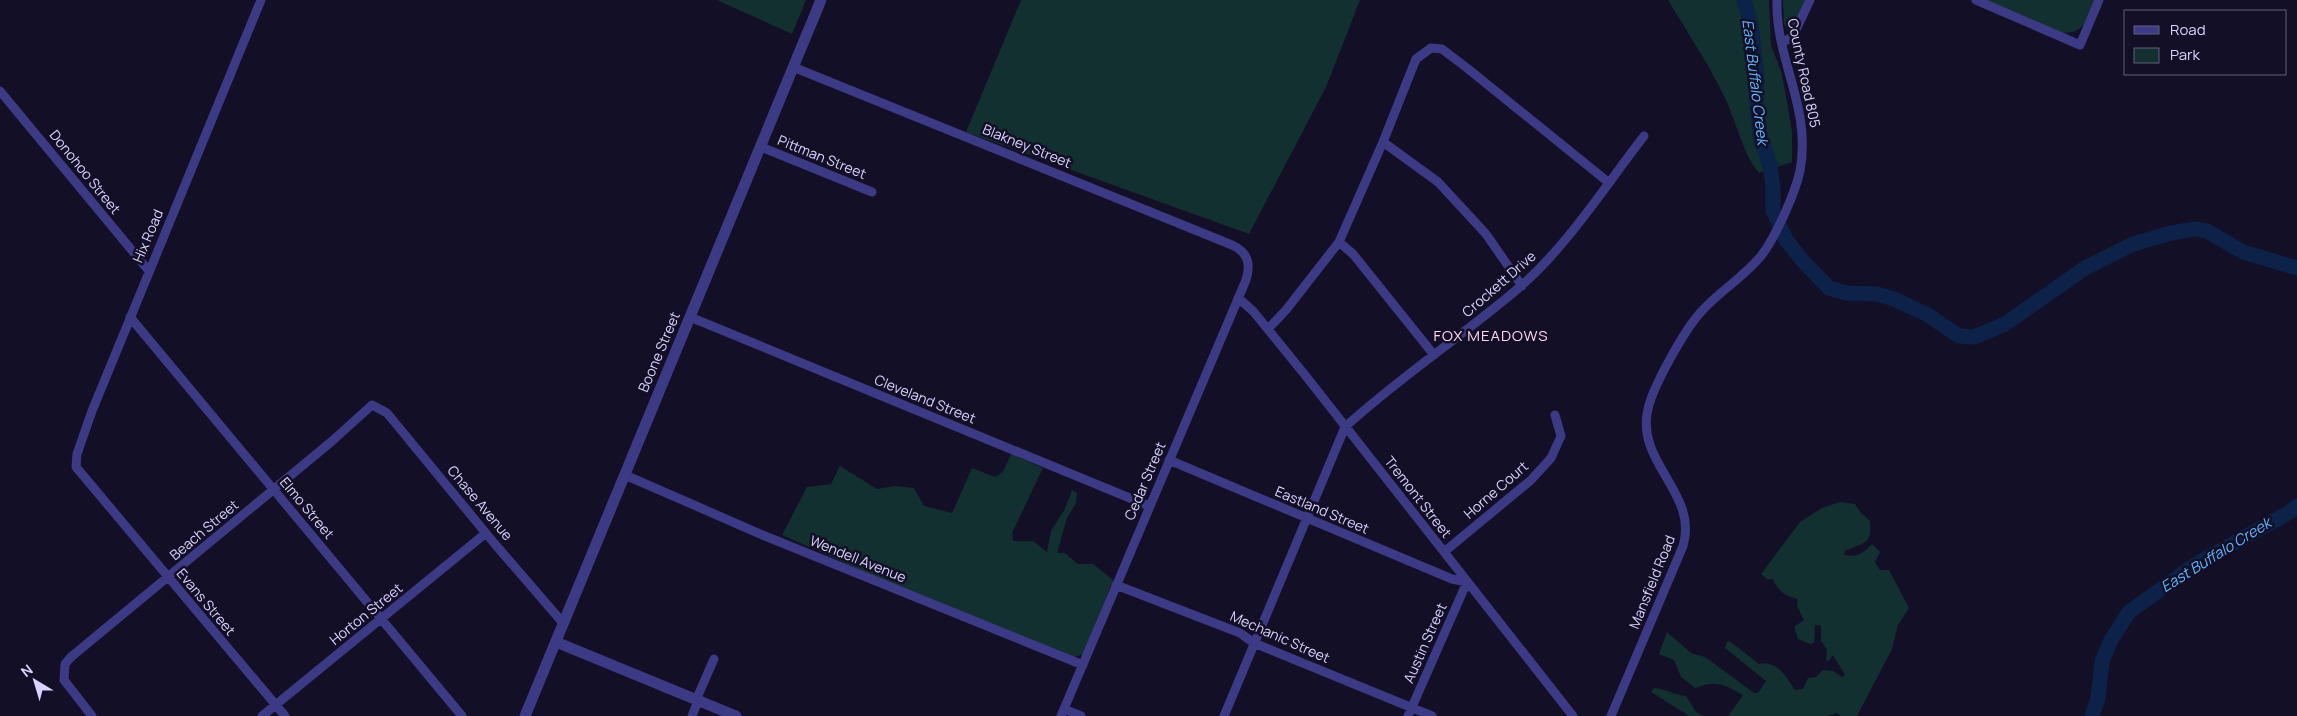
<svg xmlns="http://www.w3.org/2000/svg" width="2297" height="716" viewBox="0 0 2297 716" font-family="Manrope,sans-serif">
<rect width="100%" height="100%" fill="#130f26"/>
<path fill="#12302f" d="M717,0H806L792,34Z
M1021,0H1360L1326,87L1249,234L966,132Z
M1668,0H1769L1771,45L1781,71L1787,101L1792,132V162L1759,173C1741,151 1737,122 1724,96C1708,63 1687,32 1668,0Z
M1783,0H1806L1794,26L1788,30L1784,24Z
M1986,0H2096C2088,18 2083,37 2059,32Z
M1011,454L1043,468L1012,533L1013,541H1033L1047,552L1051,531L1065,509L1072,490L1077,493L1076,503L1067,518L1057,553H1065L1078,564H1093L1113,580L1085,650L1083,654L1075,657L872,575L782,535L807,487L831,484L840,466L877,489L895,486L914,488L924,506L952,513L972,468L995,477L1003,472Z
M1840,502L1855,504L1861,513L1870,521C1873,545 1862,543 1845,551L1844,555C1856,558 1864,553 1872,544L1880,552L1875,562L1880,570H1889L1909,608L1898,625L1892,649L1857,716H1841L1837,713L1827,716H1728L1743,695C1723,684 1717,680 1695,688L1681,677L1674,660L1659,654L1667,632L1691,653L1705,657L1754,693H1758L1766,681L1725,648L1727,641L1731,642L1759,664C1778,661 1785,675 1795,690L1803,689L1808,678L1816,677L1823,670L1833,671L1842,677L1845,675L1833,655L1829,661L1826,660L1827,649L1821,641V626L1815,625L1814,643L1810,644L1798,639L1794,627L1804,620L1797,606L1798,599C1787,597 1776,590 1773,579H1767L1761,574L1800,522L1822,508Z
M1654,688C1666,689 1675,695 1686,696L1696,712L1704,716H1689L1651,692Z"/>
<g fill="none" stroke-linecap="round" stroke-linejoin="round">
<path stroke="#0c2248" stroke-width="15" d="M1744,0L1751,25L1757,75L1756,95L1760,136L1770,166L1773,187V210L1786,240L1802,260L1829,288L1846,293L1877,294L1894,299L1928,315L1959,336L1974,337L2005,324L2085,268L2133,244L2171,233L2195,229L2207,231L2243,252L2297,268
M2092,716L2098,698L2102,661L2111,640L2129,612L2196,564L2290,512L2297,506"/>
<path stroke="#3d3a85" stroke-width="9" d="M261,0L92,411L77,454L76,467L285,716
M1976,0L2080,45L2099,0
M1782,43L1793,36L1810,0
M793,67L1232,245C1248,252 1251,264 1246,280L1061,716
M0,91L149,271
M1383,142L1438,182L1486,234L1522,286
M761,147L872,192
M1339,242L1353,254L1434,355
M1238,298L1253,311L1305,375L1573,716
M130,317L462,716
M690,317L1149,506
M1268,329L1286,310L1339,242L1383,142L1416,59L1431,48L1442,49L1467,68L1608,182
M1169,460L1452,579L1467,582L1408,716
M625,475L765,536L1083,665
M1444,552L1531,480L1551,458L1561,436L1555,415
M1116,585L1240,633L1254,643L1432,716
M696,700L714,659
M1064,709L1081,716
M92,716L64,680L65,664L71,657L331,442L372,405L387,413L494,543L563,623
M262,716L486,533
M692,716L698,701
M1224,716L1345,427C1401,376 1464,335 1521,286C1567,246 1606,185 1644,136
M1611,716L1683,546C1699,493 1635,463 1648,409C1653,386 1684,331 1700,313C1718,292 1743,278 1761,256C1775,238 1795,194 1800,171C1812,107 1775,60 1777,0"/>
<path stroke="#3d3a85" stroke-width="11" d="M556,642L736,716
M525,716L821,0"/>
</g>
<g text-anchor="middle" stroke-width="5" stroke-linejoin="round" paint-order="stroke">
<g font-size="14" fill="#d9d4ff" stroke="#130f26">
<text transform="translate(1804 73) rotate(78)" y="5">County Road 805</text>
<text transform="translate(1027 146) rotate(22)" y="5">Blakney Street</text>
<text transform="translate(822 157) rotate(22)" y="5">Pittman Street</text>
<text transform="translate(85 172) rotate(51)" y="5">Donohoo Street</text>
<text transform="translate(148 236) rotate(-67)" y="5">Hix Road</text>
<text transform="translate(1499 284) rotate(-41)" y="5">Crockett Drive</text>
<text transform="translate(659 352) rotate(-67)" y="5">Boone Street</text>
<text transform="translate(925 399) rotate(22)" y="5">Cleveland Street</text>
<text transform="translate(1145 481) rotate(-67)" y="5">Cedar Street</text>
<text transform="translate(1496 490) rotate(-41)" y="5">Horne Court</text>
<text transform="translate(1418 497) rotate(52)" y="5">Tremont Street</text>
<text transform="translate(480 503) rotate(50)" y="5">Chase Avenue</text>
<text transform="translate(307 508) rotate(50)" y="5">Elmo Street</text>
<text transform="translate(1322 510) rotate(23)" y="5">Eastland Street</text>
<text transform="translate(204 530) rotate(-40)" y="5">Beach Street</text>
<text transform="translate(858 559) rotate(22)" y="5">Wendell Avenue</text>
<text transform="translate(1652 582) rotate(-68)" y="5">Mansfield Road</text>
<text transform="translate(206 602) rotate(50)" y="5">Evans Street</text>
<text transform="translate(366 614) rotate(-39)" y="5">Horton Street</text>
<text transform="translate(1280 637) rotate(24)" y="5">Mechanic Street</text>
<text transform="translate(1425 643) rotate(-66)" y="5">Austin Street</text>
</g>
<g font-size="15" font-style="italic" fill="#62b6ff" stroke="#130f26">
<text transform="translate(1755 82) rotate(83)" y="5">East Buffalo Creek</text>
<text transform="translate(2216 555) rotate(-32)" y="5">East Buffalo Creek</text>
</g>
<g font-size="15" letter-spacing="1" fill="#ffd6f0" stroke="#130f26">
<text x="1491" y="341">FOX MEADOWS</text>
</g>
</g>
<rect x="2124" y="10" width="162" height="65" fill="#130f26" stroke="#625e7d"/>
<rect x="2134" y="26" width="25" height="8" fill="#3d3a85" stroke="#625e7d"/>
<text x="2170" y="35" font-size="15" fill="#d9d4ff">Road</text>
<rect x="2134" y="48" width="25" height="15" fill="#12302f" stroke="#625e7d"/>
<text x="2170" y="60" font-size="15" fill="#d9d4ff">Park</text>
<g transform="translate(35 681) rotate(322)" stroke="#130f26" stroke-width="4" paint-order="stroke">
<path d="M0-4L9 19L0 12L-9 19Z" fill="#d9d4ff"/>
<text y="-8" font-size="14" font-weight="bold" text-anchor="middle" fill="#d9d4ff">N</text>
</g>
</svg>
